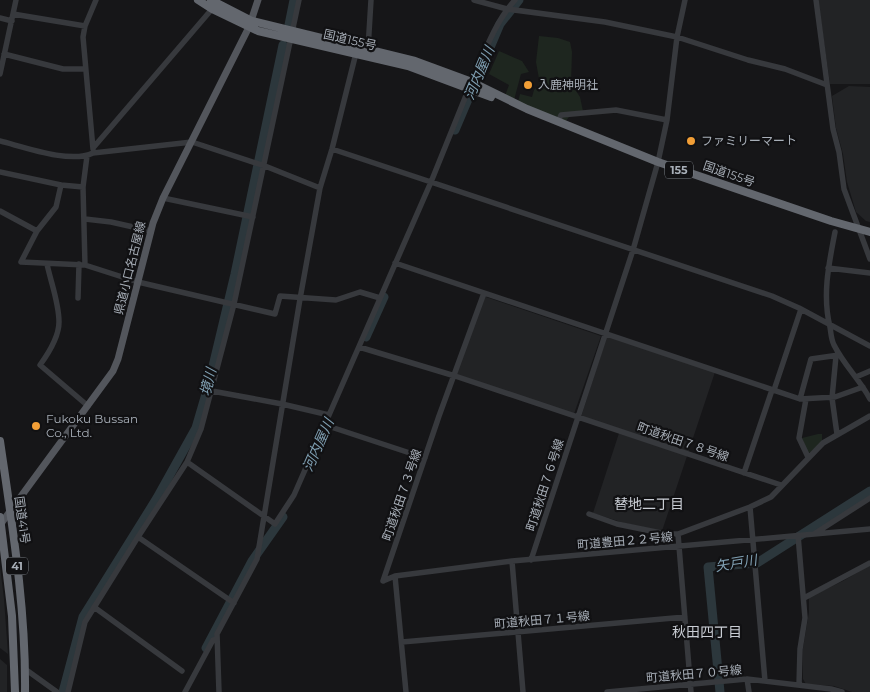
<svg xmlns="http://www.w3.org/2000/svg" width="870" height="692" viewBox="0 0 870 692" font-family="Montserrat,'Noto Sans JP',sans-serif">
<rect width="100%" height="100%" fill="#161618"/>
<path fill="#222325" d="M818,0H870V84H830Z
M849,86L870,87V222L866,221L856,212L847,182L843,154L836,128L832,96Z
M483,296L601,336L574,414L456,375Z
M607,336L715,372L662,531L624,523L593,513L620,430L581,417Z
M870,565V692H852L834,686L806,684L803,679V648L809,612V597L843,581Z
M0,566L4,599L8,654L0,648Z
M0,659L7,665V692H0Z"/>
<path fill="#1e261f" d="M539,36L558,38L570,42L572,52L571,83L580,97L583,111L572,113L565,122L518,102L520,94L532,97L534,90L540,84L536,62Z
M499,51L522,61L529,72L521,74L514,100L505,96L509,85L489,74Z
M818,434H822V442L811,453L807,452L802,438Z"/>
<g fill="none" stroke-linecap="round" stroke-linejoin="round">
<path stroke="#2c373c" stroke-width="9" d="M289,25L294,0
M455,130L500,24L519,0
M366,337L384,297
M206,648L252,561L283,517
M63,692L83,617L157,498L196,428L208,387L235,274L283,45
M720,692L708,567L757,563L870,491"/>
<path stroke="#37393d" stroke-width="5.5" d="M474,0L507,9L605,22L677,37L748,60L785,69L827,85
M816,0L833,129L839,152L844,189L870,259
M13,14L85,26
M0,18L12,21
M368,49L371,0
M4,54L63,69H85
M0,74L16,0
M472,82C484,54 494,23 515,0
M558,122L561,115L616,110L667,120
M0,141C24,147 70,164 93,153L192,142L265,166L320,188
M93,148L212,9
M93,149L83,37L85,26L96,0
M332,149L772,296L799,308L870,346
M0,172L61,185L83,187
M61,185L56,207L37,231L21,262L85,265L138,282L275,314L280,296L336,300L360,292L380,298
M163,198L253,217
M0,211L37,231
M85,219L111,222L151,231
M835,232C829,263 822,295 830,327C831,333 831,339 834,345C844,365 860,380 870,399
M395,263L800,399L835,397L863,387
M47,264C51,283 59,303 59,322C59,337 48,354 40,365L88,406
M85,265L83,187L87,156
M828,268L870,273
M78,298L79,264
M359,347L455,376L781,485
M836,356L832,398L837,434
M856,377L870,371
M774,390L801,309
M212,391L282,404L329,415
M800,399L811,359L839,355
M806,399L799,438L808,457
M325,425L425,458
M187,462L275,524L294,495L431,182L469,88
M744,473L772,390
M750,507L765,681
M589,514L617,524L666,534H678
M814,534L870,498
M798,535L805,618L800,649L799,685
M138,537L234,603
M531,560L633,250L658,162L667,120L677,37L685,0
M512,561L523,692
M395,576L406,692
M383,581L395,576L512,561L870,529
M383,581L439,416L484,293
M804,598L870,563
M94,607L182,671
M402,642L685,617
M25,669L57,692
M747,679L749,692
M68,692L85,622L138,537L187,462L201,429L234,304L299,0
M185,692L213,640L216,639
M219,692L217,634L257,559L300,299L320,188L332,149L356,53
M607,692L747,679L831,689L842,692
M691,692L678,534L750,507L771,497L823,443L870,416"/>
<path stroke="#53565c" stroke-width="7" d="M0,525L113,371L118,359L153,223L163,198L249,27L258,0"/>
<path stroke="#63676e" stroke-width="8" d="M198,0L212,9L258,31L408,66L491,97
M211,0L252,21L415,61L472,82L527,109L658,162L831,221L870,232
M0,441C12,524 26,608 25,692
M0,517L12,616L15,692"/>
</g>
<g fill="#f19e36" stroke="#111113" stroke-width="2">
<circle cx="528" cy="85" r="5"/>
<circle cx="691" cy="141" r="5"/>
<circle cx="36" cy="426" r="5"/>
</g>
<g text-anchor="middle" stroke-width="4.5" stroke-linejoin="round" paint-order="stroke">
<g fill="#111113" stroke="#7b8086" stroke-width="1">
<rect x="665" y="161.5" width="28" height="17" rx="4"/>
<rect x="6" y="557.5" width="22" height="17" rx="4"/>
</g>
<g font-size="11" font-weight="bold" fill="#a8afb8">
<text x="679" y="174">155</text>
<text x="17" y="570">41</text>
</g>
<g font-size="12" fill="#a8afb8" stroke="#111113">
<text transform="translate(350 40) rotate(13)" y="4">国道155号</text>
<text transform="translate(729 174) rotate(19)" y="4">国道155号</text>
<text transform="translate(130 268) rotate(-76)" y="4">県道小口名古屋線</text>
<text transform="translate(683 442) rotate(19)" y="4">町道秋田７８号線</text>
<text transform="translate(545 485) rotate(-72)" y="4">町道秋田７６号線</text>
<text transform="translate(402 495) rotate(-71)" y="4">町道秋田７３号線</text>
<text transform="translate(22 520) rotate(82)" y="4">国道41号</text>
<text transform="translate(625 541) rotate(-5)" y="4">町道豊田２２号線</text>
<text transform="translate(542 620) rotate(-5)" y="4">町道秋田７１号線</text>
<text transform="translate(694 674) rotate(-5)" y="4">町道秋田７０号線</text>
</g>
<g font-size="12" fill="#a8afb8" stroke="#111113" text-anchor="start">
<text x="538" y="89">入鹿神明社</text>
<text x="701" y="145">ファミリーマート</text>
<text x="46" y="423">Fukoku Bussan<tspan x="46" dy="14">Co., Ltd.</tspan></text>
</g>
<g font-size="14" font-style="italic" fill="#80a0b3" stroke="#111113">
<text transform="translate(479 73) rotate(-67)" y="5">河内屋川</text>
<text transform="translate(208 382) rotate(-76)" y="5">境川</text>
<text transform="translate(318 445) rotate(-66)" y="5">河内屋川</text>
<text transform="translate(736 563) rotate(-9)" y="5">矢戸川</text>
</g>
<g font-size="14" fill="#c9cdd4" stroke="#111113">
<text x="649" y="509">替地二丁目</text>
<text x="707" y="637">秋田四丁目</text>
</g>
</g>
</svg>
